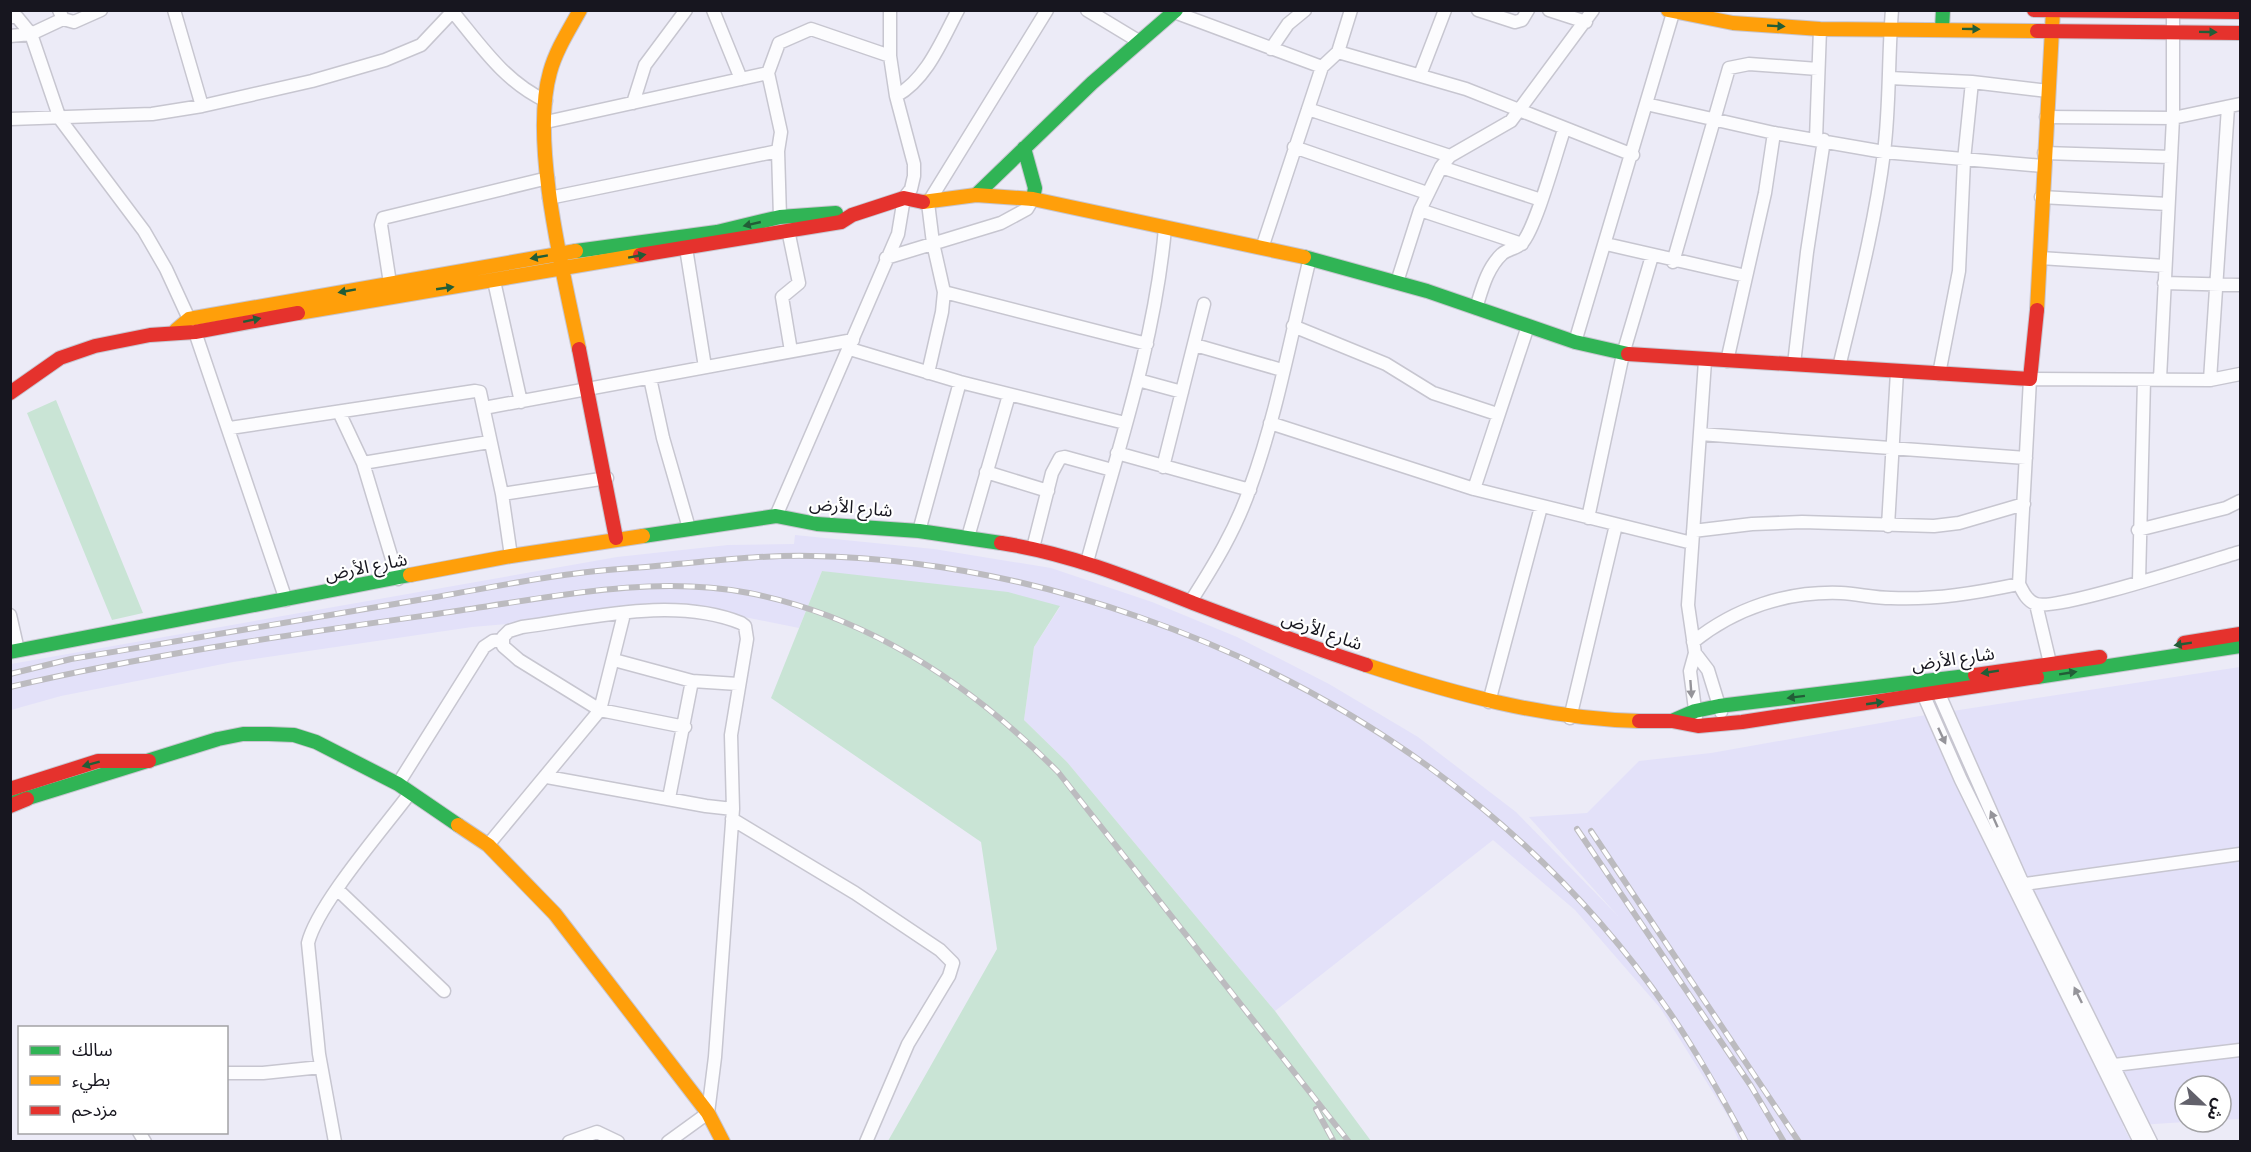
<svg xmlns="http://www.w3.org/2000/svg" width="2251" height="1152" viewBox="0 0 2251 1152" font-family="'Roboto Condensed','Noto Sans Arabic',sans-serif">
<rect width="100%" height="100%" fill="#ecebf7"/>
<path fill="#e3e1f9" d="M795,535L934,549L1051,568L1152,602L1237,637L1329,684L1418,737L1516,812L1618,916L1529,817L1587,813L1639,761L1711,753L1920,716L2240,667V1119L2221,1120V1086H2185V1122L2123,1126L2131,1141H1739L1729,1118L1661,1009L1575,910L1493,840L1275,1011L1067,762L1024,720L1034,647L1060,607L822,571L799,628L700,608L472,627L233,662L61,696L11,710V664L617,557L728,545L794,544Z"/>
<path fill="#c9e4d5" d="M56,400L143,613L112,620L27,413Z
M822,571L1008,592L1060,606L1034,647L1024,720L1067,762L1275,1011L1371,1141H888L997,949L981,842L771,698Z"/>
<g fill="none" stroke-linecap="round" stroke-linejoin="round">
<g stroke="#c7c6d0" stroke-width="15">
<path id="street" d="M59,10L63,19L31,34L60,119L144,231L166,269L195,332L286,600
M174,10L202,106
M713,10L741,79
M1087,10L1140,42
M1478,10L1515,22L1522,20L1528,10
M1549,10L1586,22
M453,12C481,46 505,82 546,101
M1174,12L1322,67
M10,17H17L31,34
M63,19L74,22L101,10
M10,36L31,34
M1271,49L1288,24L1305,10
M1338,52L1466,89L1633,155
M1420,75L1445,10
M1890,78L1972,82L2048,91
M896,96C927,79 942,40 958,10
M633,103L645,65L686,10
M1646,104L1774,133L1884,152L2043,166
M1308,109L1450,156
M2046,117L2173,118L2240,104
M10,119L152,114L202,106L312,81L385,60L421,45L454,10
M546,122L768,73
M1816,139L1820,29
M1294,147L1427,193
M2044,153L2171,157
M1441,167L1541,200
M2041,197L2168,204
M549,198L778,151
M1420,210L1522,244
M780,217L778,151L781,132L768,73L779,43L811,29L890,56
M788,230L799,283L782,297L791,351
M1606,244L1746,276
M686,248L705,367
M1262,248L1322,67L1338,52L1351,10
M886,258L1001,223L1027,209L1033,199
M2040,258L2165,266
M1673,262L1729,68L1749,64L1818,69
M494,281L521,402
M1397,282L1420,210L1441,167L1450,156L1511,121L1593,10
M390,283L381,225L383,218L548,178
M2164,283L2240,285
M944,292L1147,344
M1476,308C1482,289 1487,268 1502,254C1508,249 1518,248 1522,243C1536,228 1556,153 1564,130
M1293,326L1386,364L1433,393L1497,414
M1575,342L1673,13
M1195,345L1282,370
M850,349L960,382L1125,423
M1705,361L1688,605L1695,653L1708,670L1721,712
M1727,361L1765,193L1774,133
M1794,364L1807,252L1824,140
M1839,367C1856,296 1875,225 1884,152C1890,105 1888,58 1892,10
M928,373L942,312L944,292L933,243L928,203L1047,10
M1939,374L1959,271L1964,160L1972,82
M2240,374L2210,380L2030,379L2019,584C2023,592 2027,601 2036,604C2058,611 2209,561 2240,552
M650,378L663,438L689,528
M2160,379L2173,118V12
M1138,380L1182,392
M2210,380L2228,107
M484,408L853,340
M339,412L363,463L398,579
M1270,423L1474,489L1692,543
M230,428L475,391L480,392L502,494L511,556
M1700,434L2026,458
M1117,453L1250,490
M363,463L489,442
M1163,467L1204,304
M986,472L1048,491
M1474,489L1528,326
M502,494L607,478
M776,516L898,234L904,198L911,189L914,176V164L896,96L890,56V10
M1588,518L1623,354L1652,256
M1888,526L1897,372
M2138,530L2226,508L2240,501
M919,531L960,382
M1693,531L1752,524L1802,522L1934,526L1959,523L2024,504
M968,537L1009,395
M1033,548L1052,473L1060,458L1065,457L1112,470
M1087,562C1117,452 1155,342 1165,228
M2139,581L2144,380
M1191,601C1214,565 1236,529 1250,488C1277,414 1291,335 1310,258
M2036,604L2050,663
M10,615L18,650
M1693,642C1735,608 1787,591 1841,593C1858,594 1875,598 1891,598C1935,600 1976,593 2019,584
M1695,653L1690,671L1696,717
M614,660L692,681L738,684
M1935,685L2023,884L2151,1142
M1920,687L1961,780L2140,1142
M1489,702L1541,507
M1570,718L1616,525
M685,727L600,710L519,660L503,646V637L509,631L522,627C591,618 674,596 741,623L745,626L747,639L731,735L733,809
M547,777L706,806L733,809L715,1057L708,1113L668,1142
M398,784L484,647L493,641L502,640
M669,798L692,681
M732,819L855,893L940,950L953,963L949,976L908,1044L866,1142
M488,845L600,710L624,614
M2018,885L2240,854
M338,890L444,991
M2106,1066L2240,1050
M226,1073H263L321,1067
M139,1132L145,1142
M335,1142L319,1054L308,943C317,905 384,828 410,793
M569,1142L597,1132L618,1142"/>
</g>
<g stroke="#c7c6d0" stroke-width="16">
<path id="fast" d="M1942,29L1943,10
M1024,148L1035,188L1033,199
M976,195L1092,83L1176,10
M576,251L717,232L780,217L836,213
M1304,257L1427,291L1575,342L1628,354
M643,536L776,516L817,524L919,531L1001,543
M10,652L410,575
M2037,677L2240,646
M1672,721L1695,711L1719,706L1975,675
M15,802L218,739L243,734H269L294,735L316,742L398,784L458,825"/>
</g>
<g stroke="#c7c6d0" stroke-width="16">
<path id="slow" d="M1668,10L1733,23L1820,29L2037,31
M923,202L976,195L1033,199L1304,257
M2037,310L2053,11
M298,313L640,255
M176,330L189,319L576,251
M579,349C564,276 530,142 550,72C556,50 569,30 580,10
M410,575L511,556L643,536
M1366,665C1455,694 1546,719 1639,721
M458,825L488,845L555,914L708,1113L723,1142"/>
</g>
<g stroke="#c7c6d0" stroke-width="16">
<path id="jam" d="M2034,10L2240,12
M2037,31L2240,33
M640,255L841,222L852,215L904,198L923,202
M579,349L616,538
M1628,354L2030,379L2037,310
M10,393L60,358L95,346L150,335L195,332L298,313
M1001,543C1068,553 1130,578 1193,603C1251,625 1308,646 1366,665
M2184,643L2240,634
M1975,675L2100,657
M1639,721H1672L1698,726L1742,722L2037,677
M10,789L98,761H149
M10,806L27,799"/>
</g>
<use href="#street" stroke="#fcfcfe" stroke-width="12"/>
<use href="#fast" stroke="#30b455" stroke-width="14"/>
<use href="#slow" stroke="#ff9f0a" stroke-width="14"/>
<use href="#jam" stroke="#e5322d" stroke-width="14"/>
<g stroke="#bcbbbf" stroke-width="6">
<path id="rail" d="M10,674L71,659C191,639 311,618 430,598C477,590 525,580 572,574C607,569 642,568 677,564C721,560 766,555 811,556C923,558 1033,580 1139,617C1351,690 1539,824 1668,1010C1697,1052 1722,1097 1746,1142
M10,687C155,653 303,633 450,612C548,598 651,574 749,593C870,617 973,686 1058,772L1349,1142
M1577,829L1751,1086L1784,1142
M1591,831L1799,1142
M1316,1109L1334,1142"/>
</g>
<use href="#rail" stroke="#fff" stroke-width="4" stroke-dasharray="11" stroke-linecap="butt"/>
</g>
<defs><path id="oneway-solid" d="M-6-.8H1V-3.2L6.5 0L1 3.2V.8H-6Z" transform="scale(1.5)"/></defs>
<g fill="#225d37">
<use href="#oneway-solid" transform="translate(1776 26) rotate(3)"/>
<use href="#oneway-solid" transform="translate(1971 29) rotate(1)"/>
<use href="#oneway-solid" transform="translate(2208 32) rotate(1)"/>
<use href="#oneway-solid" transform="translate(752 224) rotate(167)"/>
<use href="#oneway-solid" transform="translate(637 256) rotate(-10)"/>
<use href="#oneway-solid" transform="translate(539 257) rotate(170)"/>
<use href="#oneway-solid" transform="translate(445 288) rotate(-8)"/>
<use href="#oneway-solid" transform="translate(347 291) rotate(170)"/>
<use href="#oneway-solid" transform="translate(252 320) rotate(-12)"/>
<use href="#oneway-solid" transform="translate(2183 644) rotate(171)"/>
<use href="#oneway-solid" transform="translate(1990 672) rotate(171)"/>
<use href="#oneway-solid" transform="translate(2068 673) rotate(-9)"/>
<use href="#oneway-solid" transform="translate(1796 697) rotate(173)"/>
<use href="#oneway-solid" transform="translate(1875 703) rotate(-8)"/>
<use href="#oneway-solid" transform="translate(91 764) rotate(165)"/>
</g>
<g fill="#95949a">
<use href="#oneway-solid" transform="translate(1691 689) rotate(86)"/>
<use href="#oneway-solid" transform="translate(1942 736) rotate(65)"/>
<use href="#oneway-solid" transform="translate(1994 819) rotate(-114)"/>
<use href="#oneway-solid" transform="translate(2078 995) rotate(-116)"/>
</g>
<g text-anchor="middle" stroke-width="4.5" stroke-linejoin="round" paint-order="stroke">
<g font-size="18" fill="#17161f" stroke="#fff">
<text transform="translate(851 507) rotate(5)" y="6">شارع الأرض</text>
<text transform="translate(366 567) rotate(-11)" y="6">شارع الأرض</text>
<text transform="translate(1322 631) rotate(19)" y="6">شارع الأرض</text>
<text transform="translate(1953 659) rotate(-8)" y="6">شارع الأرض</text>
</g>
</g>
<rect width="2251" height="1152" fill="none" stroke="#17161f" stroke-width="24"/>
<rect x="18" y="1026" width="210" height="108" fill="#ffffff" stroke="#a2a2a5" stroke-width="1.5"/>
<rect x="30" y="1046" width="30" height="9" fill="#30b455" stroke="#a2a2a5" stroke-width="1.5"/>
<text x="72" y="1056" font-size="18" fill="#17161f">سالك</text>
<rect x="30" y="1076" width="30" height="9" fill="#ff9f0a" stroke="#a2a2a5" stroke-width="1.5"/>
<text x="72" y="1086" font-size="18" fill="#17161f">بطيء</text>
<rect x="30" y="1106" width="30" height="9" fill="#e5322d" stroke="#a2a2a5" stroke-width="1.5"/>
<text x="72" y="1116" font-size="18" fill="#17161f">مزدحم</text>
<g transform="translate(2203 1104) rotate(113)"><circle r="28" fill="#ffffff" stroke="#a2a2a5" stroke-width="1.5"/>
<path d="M0-4.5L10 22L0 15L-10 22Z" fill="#62616b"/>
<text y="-9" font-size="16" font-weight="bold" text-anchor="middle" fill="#17161f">ش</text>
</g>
</svg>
